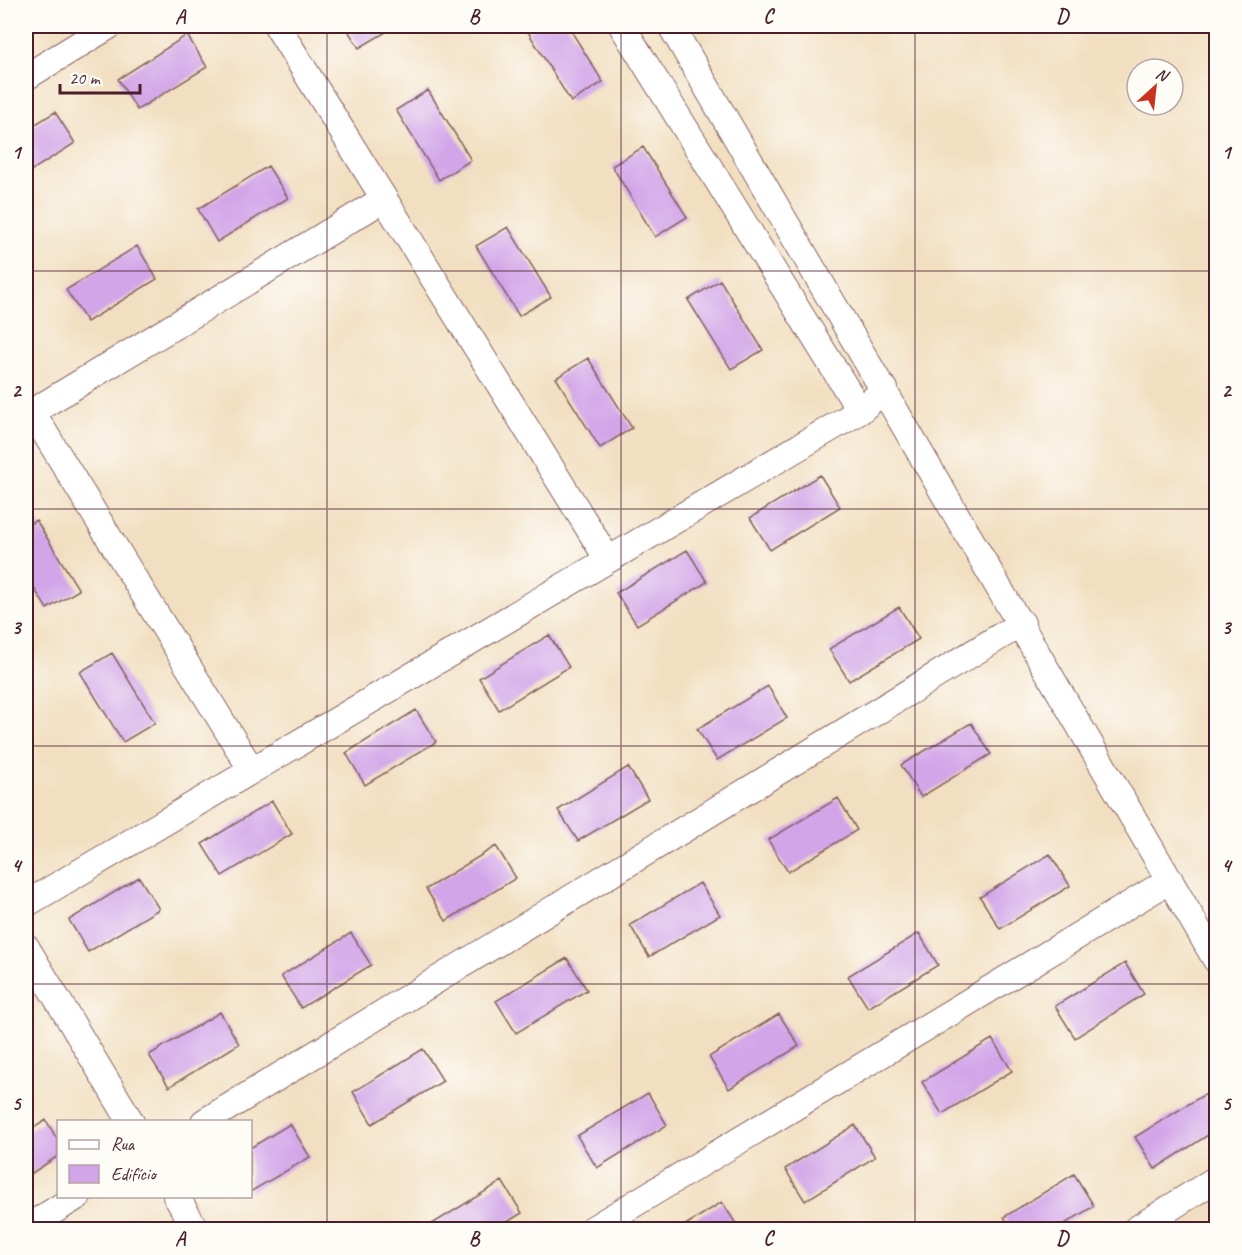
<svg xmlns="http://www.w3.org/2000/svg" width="1242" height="1255" viewBox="0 0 1242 1255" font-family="Caveat,sans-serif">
<rect width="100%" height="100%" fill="#fdfcf7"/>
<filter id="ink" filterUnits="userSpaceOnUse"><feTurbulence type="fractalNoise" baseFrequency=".0167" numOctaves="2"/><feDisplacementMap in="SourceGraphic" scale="12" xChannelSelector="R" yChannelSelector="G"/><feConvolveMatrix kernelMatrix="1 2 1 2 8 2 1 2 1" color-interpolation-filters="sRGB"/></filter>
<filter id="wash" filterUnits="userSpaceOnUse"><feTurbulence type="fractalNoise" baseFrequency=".008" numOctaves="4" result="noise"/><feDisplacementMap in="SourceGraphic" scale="24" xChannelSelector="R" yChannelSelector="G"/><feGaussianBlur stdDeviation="1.35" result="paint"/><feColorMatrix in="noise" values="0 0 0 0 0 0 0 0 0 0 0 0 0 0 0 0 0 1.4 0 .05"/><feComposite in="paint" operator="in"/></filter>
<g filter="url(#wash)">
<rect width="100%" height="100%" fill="#f2dfc1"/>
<g id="blocks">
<path fill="#d2a4e8" d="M345,26H389L391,29L359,48Z
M538,26H568L603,82L571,102L528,32Z
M187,35L207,67L137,110L118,79Z
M428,90L471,160L439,180L396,110Z
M55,112L75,143L26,174V130Z
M643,147L687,217L655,237L612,166Z
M268,166L288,198L217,242L198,209Z
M508,227L551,297L519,316L476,246Z
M137,246L157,279L87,322L66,290Z
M720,280L763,350L731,369L688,300Z
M588,358L632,428L600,448L556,378Z
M820,475L840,507L770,550L750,518Z
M36,520L79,590L47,609L26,575V526Z
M687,550L707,582L637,625L616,593Z
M899,607L919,639L849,681L829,649Z
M549,635L569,667L499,710L479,678Z
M112,653L155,723L123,742L80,672Z
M768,686L787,718L717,760L697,729Z
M416,710L436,742L365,785L346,753Z
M971,723L991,754L921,797L901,765Z
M628,767L648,799L578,841L558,810Z
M838,798L857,830L788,872L768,840Z
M272,801L292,834L222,876L202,844Z
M496,846L516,878L446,921L426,889Z
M1050,854L1070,886L1000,929L980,897Z
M139,877L159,909L88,952L69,920Z
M700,883L720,915L649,957L630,925Z
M351,933L371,965L301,1008L281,976Z
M919,933L938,965L868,1008L848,976Z
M567,958L587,990L516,1033L496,1001Z
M1125,963L1144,994L1075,1038L1055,1006Z
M220,1012L239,1044L169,1087L149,1055Z
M779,1014L799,1046L729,1089L709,1057Z
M992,1039L1012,1071L942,1114L922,1082Z
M423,1049L443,1081L372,1124L353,1092Z
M648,1093L667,1125L597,1168L577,1136Z
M1205,1094L1216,1113V1130L1155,1169L1135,1137Z
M46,1120L58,1141V1156L26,1177V1133Z
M290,1124L310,1157L250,1192V1148Z
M855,1125L875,1157L805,1201L785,1169Z
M1074,1174L1094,1206L1055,1230H1012L1004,1217Z
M502,1181L522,1213L494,1230H436L432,1224Z
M722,1202L740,1230H678L687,1224Z"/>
</g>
</g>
<g filter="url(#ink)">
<use href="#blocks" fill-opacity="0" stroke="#856260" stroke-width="1.5"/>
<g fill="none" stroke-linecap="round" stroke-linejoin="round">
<g stroke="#856260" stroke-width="28">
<path id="minor" d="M277,26L607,558
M622,26L860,411
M671,26L1216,960
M26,77L109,26
M251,769L32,412L384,199
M26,904L860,411L885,389
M26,947L131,1122
M204,1122L1022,623
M176,1196L196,1230
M26,1228L78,1196
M591,1230L1170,880
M1135,1230L1216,1179"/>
</g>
<use href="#minor" stroke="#fff" stroke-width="26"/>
</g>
</g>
<path fill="none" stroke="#4a1f2b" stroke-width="1.5" stroke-opacity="0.55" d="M327,26V1230M621,26V1230M915,26V1230M26,271H1216M26,509H1216M26,746H1216M26,984H1216"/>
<rect width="1242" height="1255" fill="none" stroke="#fdfcf7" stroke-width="66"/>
<rect x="57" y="1120" width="195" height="78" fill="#fdfcf7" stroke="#b5a4a5" stroke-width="1.5"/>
<rect x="69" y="1140" width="30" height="9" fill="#ffffff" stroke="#b5a4a5" stroke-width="1.5"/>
<text x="111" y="1150" font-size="18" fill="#4a1f2b">Rua</text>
<rect x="69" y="1165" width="30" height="18" fill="#d2a4e8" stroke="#b5a4a5" stroke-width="1.5"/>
<text x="111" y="1180" font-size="18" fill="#4a1f2b">Edifício</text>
<g transform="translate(1155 87) rotate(27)"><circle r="28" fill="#fdfcf7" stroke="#b5a4a5" stroke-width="1.5"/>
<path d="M0-4.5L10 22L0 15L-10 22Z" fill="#c8321e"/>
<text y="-9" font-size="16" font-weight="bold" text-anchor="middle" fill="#4a1f2b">N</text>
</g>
<path d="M60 84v9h80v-9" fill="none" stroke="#4a1f2b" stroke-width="3"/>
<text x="69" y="84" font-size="18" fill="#4a1f2b" stroke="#fdfcf7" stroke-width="4.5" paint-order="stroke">20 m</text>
<rect x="33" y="33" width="1176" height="1189" fill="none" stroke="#4a1f2b" stroke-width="2"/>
<g font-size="20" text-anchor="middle" font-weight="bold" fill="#4a1f2b">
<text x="180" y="23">A</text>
<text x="474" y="23">B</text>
<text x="768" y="23">C</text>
<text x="1062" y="23">D</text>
<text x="16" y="159">1</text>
<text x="1226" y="159">1</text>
<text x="16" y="397">2</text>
<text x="1226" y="397">2</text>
<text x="16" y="634">3</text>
<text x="1226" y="634">3</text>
<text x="16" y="872">4</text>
<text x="1226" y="872">4</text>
<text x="16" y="1110">5</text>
<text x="1226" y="1110">5</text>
<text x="180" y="1245">A</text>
<text x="474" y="1245">B</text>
<text x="768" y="1245">C</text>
<text x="1062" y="1245">D</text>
</g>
</svg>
